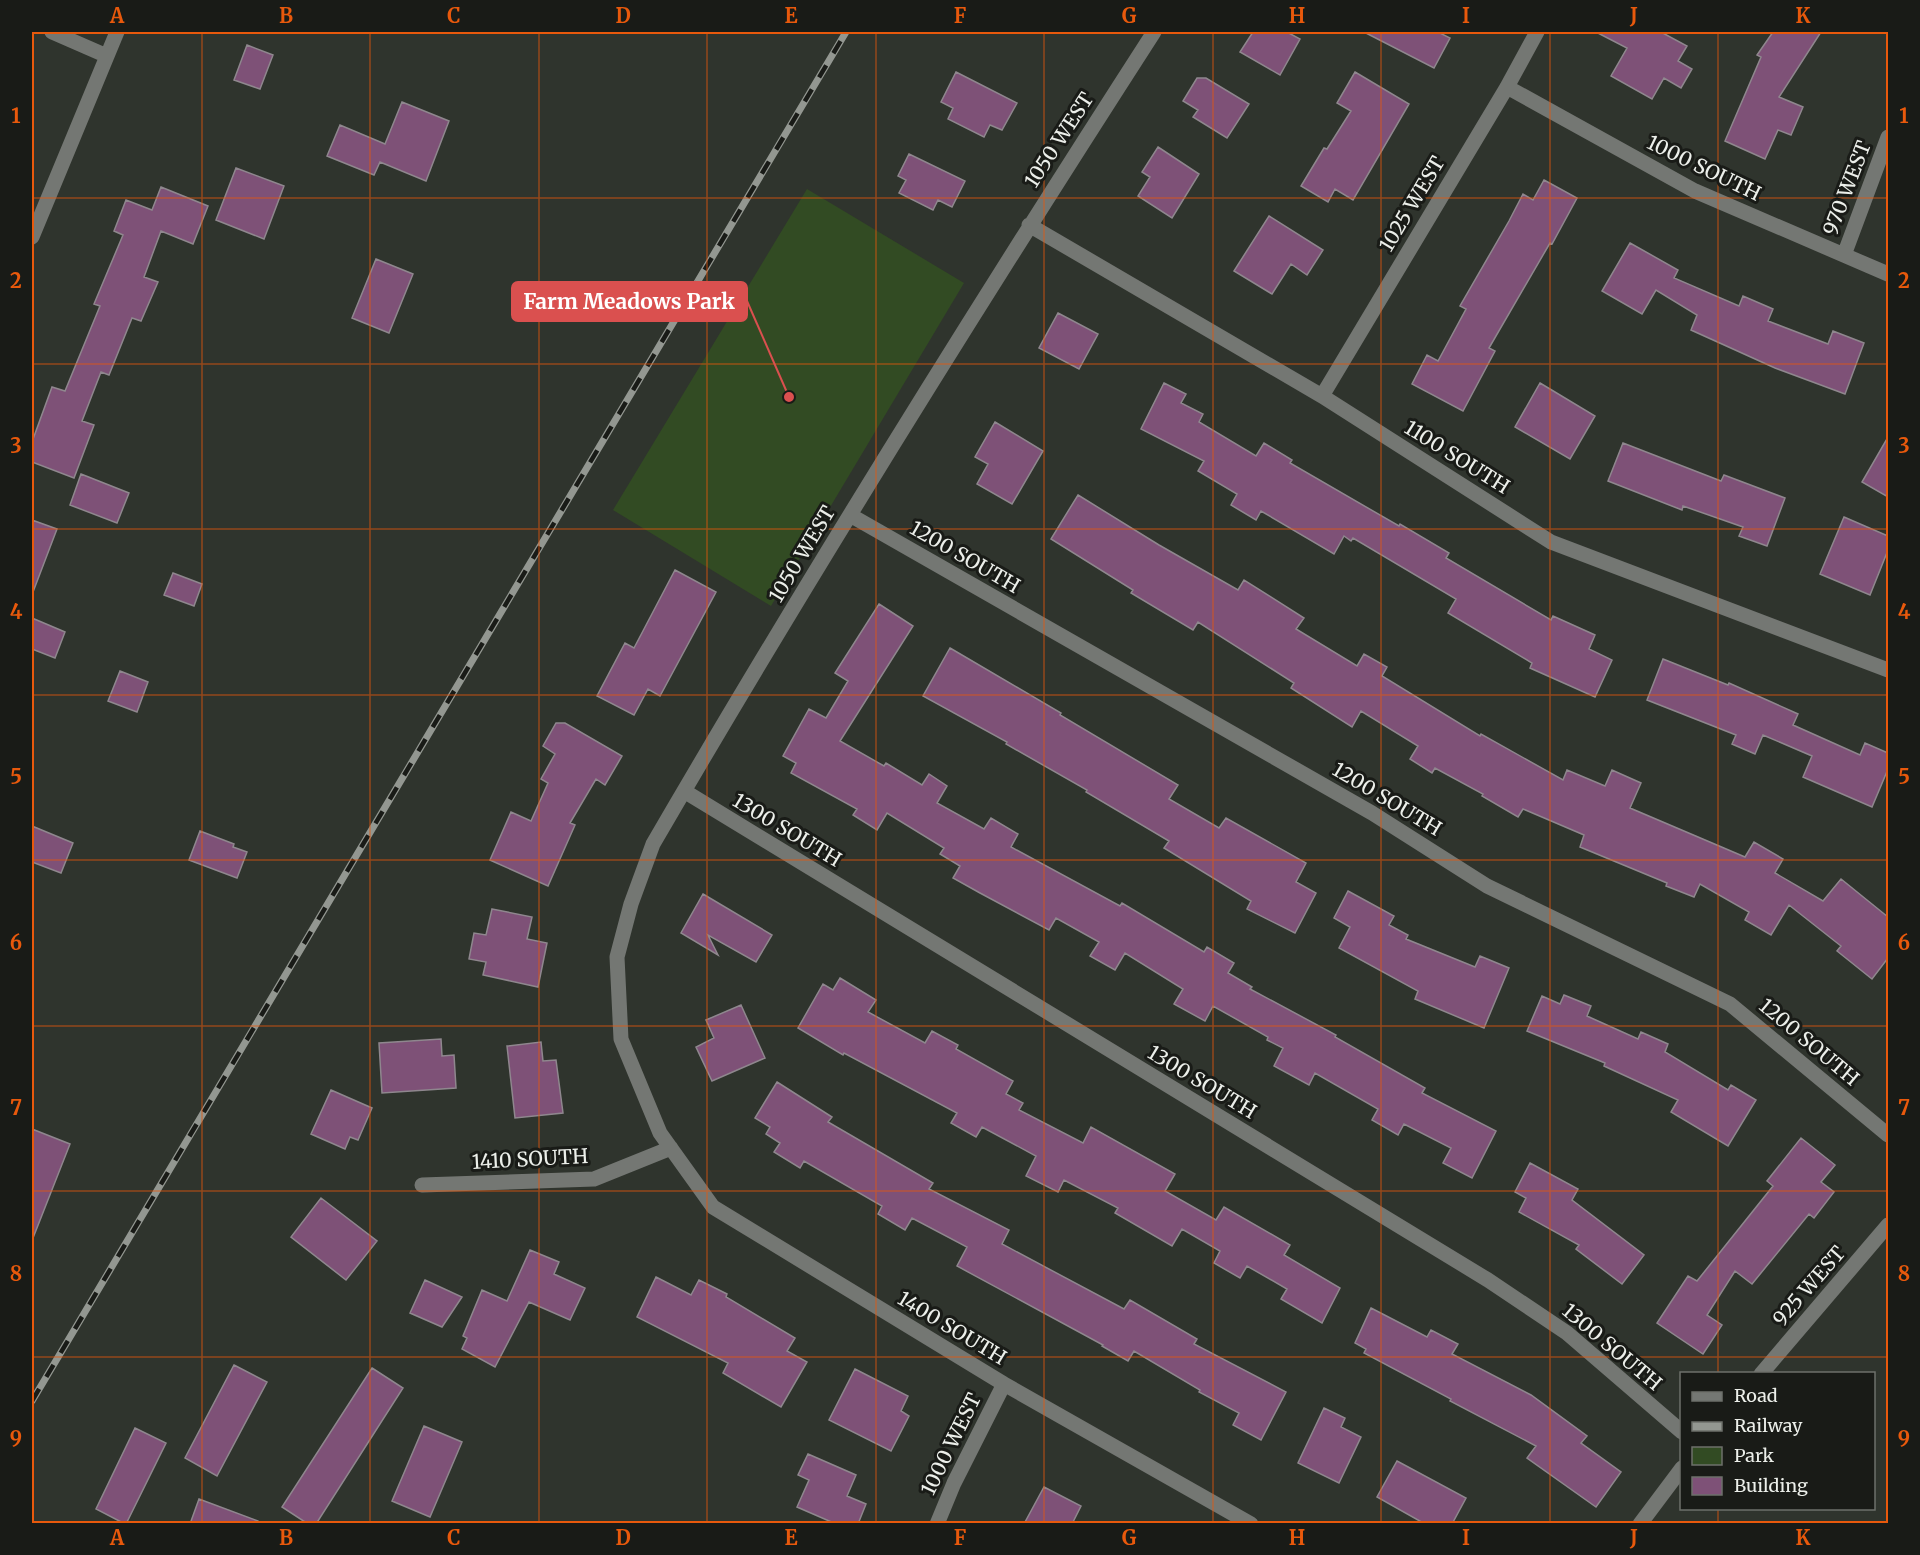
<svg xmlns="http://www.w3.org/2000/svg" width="1920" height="1555" viewBox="0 0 1920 1555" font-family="Merriweather,serif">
<rect width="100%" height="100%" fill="#2f342d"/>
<path fill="#324b23" d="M807,189L964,283L771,606L613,510Z"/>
<path fill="#7e5177" stroke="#8f878e" stroke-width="1.5" d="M1253,32H1287L1300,39L1280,75L1240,52Z
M1364,32H1438L1450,38L1434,68Z
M1596,32H1661L1687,46L1678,61L1692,69L1681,88L1664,78L1652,99L1611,76L1627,48Z
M1773,32H1821L1779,97L1803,107L1791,135L1778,130L1765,159L1725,141L1761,57L1757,55Z
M247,45L273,55L260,89L234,80Z
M956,72L1017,103L1002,130L990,125L984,137L948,119L953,108L941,102Z
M1355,72L1409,104L1353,200L1335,189L1328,202L1301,186L1324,148L1327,149L1351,111L1337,103Z
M1197,78H1206L1249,104L1227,138L1193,117L1198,110L1183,101Z
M402,102L449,121L426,181L380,162L374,175L327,156L340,125L385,144Z
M1158,147L1199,174L1172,218L1138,196L1150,177L1142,172Z
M909,154L965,181L952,207L938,200L933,210L899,193L906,180L898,176Z
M236,168L284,186L264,239L216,220Z
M1544,180L1577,198L1552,244L1550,243L1489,348L1495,351L1463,411L1412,384L1427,355L1438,361L1466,309L1460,306L1509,221L1523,194L1533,200Z
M161,187L208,206L193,244L161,231L144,277L158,282L141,321L132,318L109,375L101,372L82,421L94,425L74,478L32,462V442L52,387L65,391L100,306L94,304L123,235L114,231L126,200L152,210Z
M1269,216L1323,250L1307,275L1291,264L1272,294L1234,271Z
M1630,243L1678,270L1674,278L1739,306L1743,296L1773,309L1768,321L1828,344L1833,331L1864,343L1845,394L1775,368L1691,330L1697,315L1656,290L1642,314L1602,291Z
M376,259L413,274L389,333L352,318Z
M1058,313L1098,334L1079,369L1039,348Z
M1164,383L1186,394L1181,403L1203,414L1199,422L1256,456L1264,443L1292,460L1290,463L1399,526L1400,524L1449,553L1446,558L1551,620L1553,616L1595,635L1589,649L1612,660L1595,697L1530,668L1532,663L1448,613L1456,599L1353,538L1351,541L1344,536L1334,554L1261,511L1256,520L1231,505L1237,494L1198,471L1204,461L1141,429Z
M1540,383L1595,416L1570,459L1515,427Z
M995,422L1043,451L1012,504L977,484L988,464L975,457Z
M1888,437V497L1862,482Z
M1623,443L1721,481L1724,475L1785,498L1767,546L1739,536L1743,527L1683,506L1682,510L1608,481Z
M81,474L129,493L117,523L70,505Z
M1078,495L1159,545L1238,590L1244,580L1304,618L1296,629L1357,666L1364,654L1387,667L1382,676L1480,736L1481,734L1563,780L1567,770L1605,786L1612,770L1641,783L1630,808L1745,857L1754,842L1783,859L1775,873L1823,901L1841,879L1888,917V958L1872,979L1837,951L1841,946L1789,905L1771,935L1745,920L1749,912L1700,884L1694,897L1666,886L1667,883L1580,847L1584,835L1523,809L1518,817L1482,796L1483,794L1435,768L1432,773L1410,759L1418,746L1361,711L1352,727L1291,688L1294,683L1198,622L1193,630L1131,593L1133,590L1051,539Z
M1844,517L1888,536V550L1870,595L1820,574Z
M32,520L57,529L33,592H32Z
M675,570L716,592L660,696L648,689L634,715L597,696L625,643L634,648Z
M173,573L202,584L194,606L164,595Z
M879,604L913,626L840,741L884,766L886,763L922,785L929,774L947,786L937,803L984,829L991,818L1018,834L1011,847L1120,906L1122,903L1204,952L1207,947L1234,963L1228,973L1252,987L1250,989L1336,1035L1335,1037L1425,1088L1422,1093L1496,1131L1472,1178L1443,1163L1451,1148L1404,1124L1398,1135L1372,1120L1378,1109L1315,1073L1309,1085L1274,1066L1283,1048L1267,1040L1268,1037L1213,1006L1205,1021L1174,1004L1183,989L1125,953L1115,970L1090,956L1099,942L1056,918L1049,930L980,893L953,878L960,866L940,854L944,848L887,813L877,830L853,815L857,809L791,773L796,763L783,756L809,709L826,718L848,681L835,673Z
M32,618L65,632L55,658L32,649Z
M950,648L1061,713L1060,715L1178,785L1169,799L1219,828L1226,818L1306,863L1296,882L1316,893L1295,933L1247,909L1251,901L1164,848L1169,841L1086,792L1087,790L1006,744L1007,742L923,696Z
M1663,659L1728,685L1729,683L1798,714L1793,725L1860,755L1865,743L1888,753V769L1872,807L1803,777L1812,756L1763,735L1755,754L1732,744L1736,735L1647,700Z
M120,671L148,682L137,712L108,701Z
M556,723H565L622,756L605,785L596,779L570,823L575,825L548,886L490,860L511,812L531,821L548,783L541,779L555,754L543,746Z
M32,826L73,843L61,873L32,862Z
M200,831L234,844L233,847L247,852L237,878L189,860Z
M1348,891L1394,916L1389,925L1408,935L1406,939L1475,967L1480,956L1509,968L1484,1028L1415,999L1418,991L1339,948L1350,927L1334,918Z
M703,894L772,935L756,962L708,935L718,955L681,933Z
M492,909L532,917L527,939L547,943L538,987L483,975L486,962L469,959L474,933L486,935Z
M840,978L876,1000L868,1012L925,1043L932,1031L958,1045L956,1049L1013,1081L1006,1094L1023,1103L1019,1110L1083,1143L1091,1127L1175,1174L1165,1191L1216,1220L1224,1207L1290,1245L1284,1255L1340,1288L1322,1323L1281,1299L1287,1289L1247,1266L1240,1278L1214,1263L1220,1251L1182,1229L1172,1246L1115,1213L1118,1208L1064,1180L1058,1192L1026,1176L1036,1156L982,1127L976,1137L951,1123L957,1113L844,1053L843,1055L798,1028L823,984L833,990Z
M1564,995L1591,1006L1587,1016L1638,1039L1641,1032L1668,1044L1665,1052L1728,1090L1731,1085L1756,1100L1728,1146L1671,1112L1678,1100L1604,1066L1605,1063L1527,1031L1542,996L1560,1004Z
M741,1005L765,1058L712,1081L696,1047L714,1038L706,1020Z
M441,1039L442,1056L454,1055L456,1088L382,1093L379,1043Z
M541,1042L543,1061L556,1060L563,1113L515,1118L507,1046Z
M777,1082L832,1117L828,1122L933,1183L929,1189L1009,1230L1002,1244L1124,1309L1130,1300L1197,1339L1194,1344L1286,1392L1261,1440L1233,1425L1239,1413L1199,1392L1200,1390L1134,1351L1128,1361L1102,1346L1103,1345L957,1266L967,1247L912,1218L905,1230L878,1214L882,1206L804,1161L800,1168L774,1152L780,1143L766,1134L770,1127L755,1118Z
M331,1090L372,1108L358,1140L350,1137L345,1149L311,1134Z
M32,1129L70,1144L33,1238H32Z
M1801,1138L1835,1165L1821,1182L1834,1192L1814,1218L1809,1214L1752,1284L1735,1271L1707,1315L1722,1325L1703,1354L1657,1323L1688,1276L1697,1281L1773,1186L1767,1181Z
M1530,1163L1578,1189L1572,1200L1644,1255L1622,1284L1576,1249L1579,1245L1519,1212L1526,1198L1515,1192Z
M321,1198L377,1241L346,1280L291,1237Z
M530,1250L559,1262L554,1274L585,1288L570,1320L529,1302L495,1367L462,1349L467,1338L463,1336L482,1290L507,1301Z
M656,1277L691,1295L699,1280L727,1294L726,1297L795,1338L787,1351L807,1362L781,1407L723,1373L728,1363L637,1317Z
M425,1280L462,1297L442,1327L410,1313Z
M1371,1308L1427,1337L1431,1330L1458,1344L1452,1354L1531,1395L1587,1436L1581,1443L1621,1472L1596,1507L1527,1458L1536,1446L1450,1401L1451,1399L1364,1353L1366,1349L1355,1343Z
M234,1365L267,1382L217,1476L185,1458Z
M372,1368L403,1388L316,1524H308L282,1507Z
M855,1369L908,1396L901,1411L909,1416L891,1451L829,1420Z
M1324,1408L1345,1418L1341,1427L1361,1437L1339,1483L1298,1463Z
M424,1426L462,1442L430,1517L392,1501Z
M135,1428L166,1443L126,1524H125L96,1509Z
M808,1454L856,1475L847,1496L866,1504L858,1524H836L797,1507L809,1480L798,1475Z
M1397,1461L1466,1498L1452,1524H1425L1377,1497Z
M1044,1487L1081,1506L1072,1524H1024Z
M199,1499L258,1521V1524H190Z"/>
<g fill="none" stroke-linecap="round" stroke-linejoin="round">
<path stroke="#747773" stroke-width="15" d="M52,32L107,56
M1154,32C982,299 813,569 653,844L631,904L617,957L621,1039L660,1133L713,1207L1004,1384L1251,1524
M1507,87L1695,191L1888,274
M1029,225L1322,396L1551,542L1888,670
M32,237L117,32
M1844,255L1888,137
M1322,396L1507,87L1537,32
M850,515L1372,813L1487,886L1730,1004L1888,1135
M684,791L1488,1280L1567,1333L1682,1432
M422,1185L594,1179L671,1148
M1761,1374L1888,1225
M937,1524L954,1483L1004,1384
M1640,1524L1682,1468"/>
<g stroke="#939791" stroke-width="7">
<path id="rail" d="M32,1401L846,32"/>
</g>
<use href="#rail" stroke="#191b17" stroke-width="4.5" stroke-dasharray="14" stroke-linecap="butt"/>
</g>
<path fill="none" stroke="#e8590c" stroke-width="1.5" stroke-opacity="0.55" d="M202,32V1524M370,32V1524M539,32V1524M707,32V1524M876,32V1524M1044,32V1524M1213,32V1524M1381,32V1524M1550,32V1524M1718,32V1374M32,198H1888M32,364H1888M32,529H1888M32,695H1888M32,860H1888M32,1026H1888M32,1191H1888M32,1357H1888M1718,1508V1524"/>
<g text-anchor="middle" stroke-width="6" stroke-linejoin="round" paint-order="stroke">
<g font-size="20" fill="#ecefea" stroke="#191b17">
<text transform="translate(1059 140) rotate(-57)" y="7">1050 WEST</text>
<text transform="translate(1704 168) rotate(26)" y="7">1000 SOUTH</text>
<text transform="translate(1847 188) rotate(-69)" y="7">970 WEST</text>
<text transform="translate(1412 204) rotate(-59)" y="7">1025 WEST</text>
<text transform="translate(1457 457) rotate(32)" y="7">1100 SOUTH</text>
<text transform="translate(802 554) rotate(-59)" y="7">1050 WEST</text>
<text transform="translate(965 557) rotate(30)" y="7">1200 SOUTH</text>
<text transform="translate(1387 799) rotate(31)" y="7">1200 SOUTH</text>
<text transform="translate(787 830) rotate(31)" y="7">1300 SOUTH</text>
<text transform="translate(1809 1042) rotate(40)" y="7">1200 SOUTH</text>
<text transform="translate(1202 1082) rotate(31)" y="7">1300 SOUTH</text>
<text transform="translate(530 1159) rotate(-3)" y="7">1410 SOUTH</text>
<text transform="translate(1809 1286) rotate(-49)" y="7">925 WEST</text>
<text transform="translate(952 1328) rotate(31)" y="7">1400 SOUTH</text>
<text transform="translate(1612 1347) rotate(40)" y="7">1300 SOUTH</text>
<text transform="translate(951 1444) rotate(-64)" y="7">1000 WEST</text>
</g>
</g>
<path fill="none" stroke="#da504f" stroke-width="2" d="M789 397L747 301"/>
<circle fill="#da504f" stroke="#191b17" stroke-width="2" cx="789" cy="397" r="6"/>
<rect fill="#da504f" stroke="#da504f" stroke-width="2" x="512" y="282" width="235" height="39" rx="6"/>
<g font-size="21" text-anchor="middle" font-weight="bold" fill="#fff">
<text x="629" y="309">Farm Meadows Park</text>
</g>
<rect width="1920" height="1555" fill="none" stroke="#191b17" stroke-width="66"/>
<rect x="1680" y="1372" width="195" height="138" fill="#191b17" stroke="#6d706b" stroke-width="1.5"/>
<rect x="1692" y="1392" width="30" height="9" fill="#747773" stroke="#6d706b" stroke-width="1.5"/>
<text x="1734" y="1402" font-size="18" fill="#ecefea">Road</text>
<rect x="1692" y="1422" width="30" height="9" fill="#939791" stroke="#6d706b" stroke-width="1.5"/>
<text x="1734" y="1432" font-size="18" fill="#ecefea">Railway</text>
<rect x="1692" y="1447" width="30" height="18" fill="#324b23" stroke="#6d706b" stroke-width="1.5"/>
<text x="1734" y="1462" font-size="18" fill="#ecefea">Park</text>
<rect x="1692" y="1477" width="30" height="18" fill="#7e5177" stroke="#6d706b" stroke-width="1.5"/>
<text x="1734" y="1492" font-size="18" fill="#ecefea">Building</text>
<rect x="33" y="33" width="1854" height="1489" fill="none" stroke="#e8590c" stroke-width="2"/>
<g font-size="20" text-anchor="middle" font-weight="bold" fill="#e8590c">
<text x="117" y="23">A</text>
<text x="286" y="23">B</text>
<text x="454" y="23">C</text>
<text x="623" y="23">D</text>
<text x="791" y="23">E</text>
<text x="960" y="23">F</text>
<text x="1129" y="23">G</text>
<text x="1297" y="23">H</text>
<text x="1466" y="23">I</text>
<text x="1634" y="23">J</text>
<text x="1803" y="23">K</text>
<text x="16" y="123">1</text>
<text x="1904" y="123">1</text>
<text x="16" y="288">2</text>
<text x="1904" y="288">2</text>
<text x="16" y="453">3</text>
<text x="1904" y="453">3</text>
<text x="16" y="619">4</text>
<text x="1904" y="619">4</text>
<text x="16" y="784">5</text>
<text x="1904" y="784">5</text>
<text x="16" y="950">6</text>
<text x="1904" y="950">6</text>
<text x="16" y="1115">7</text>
<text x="1904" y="1115">7</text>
<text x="16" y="1281">8</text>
<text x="1904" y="1281">8</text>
<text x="16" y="1446">9</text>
<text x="1904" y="1446">9</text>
<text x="117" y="1545">A</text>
<text x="286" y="1545">B</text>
<text x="454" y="1545">C</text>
<text x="623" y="1545">D</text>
<text x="791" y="1545">E</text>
<text x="960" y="1545">F</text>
<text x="1129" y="1545">G</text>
<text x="1297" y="1545">H</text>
<text x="1466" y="1545">I</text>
<text x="1634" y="1545">J</text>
<text x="1803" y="1545">K</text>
</g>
</svg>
